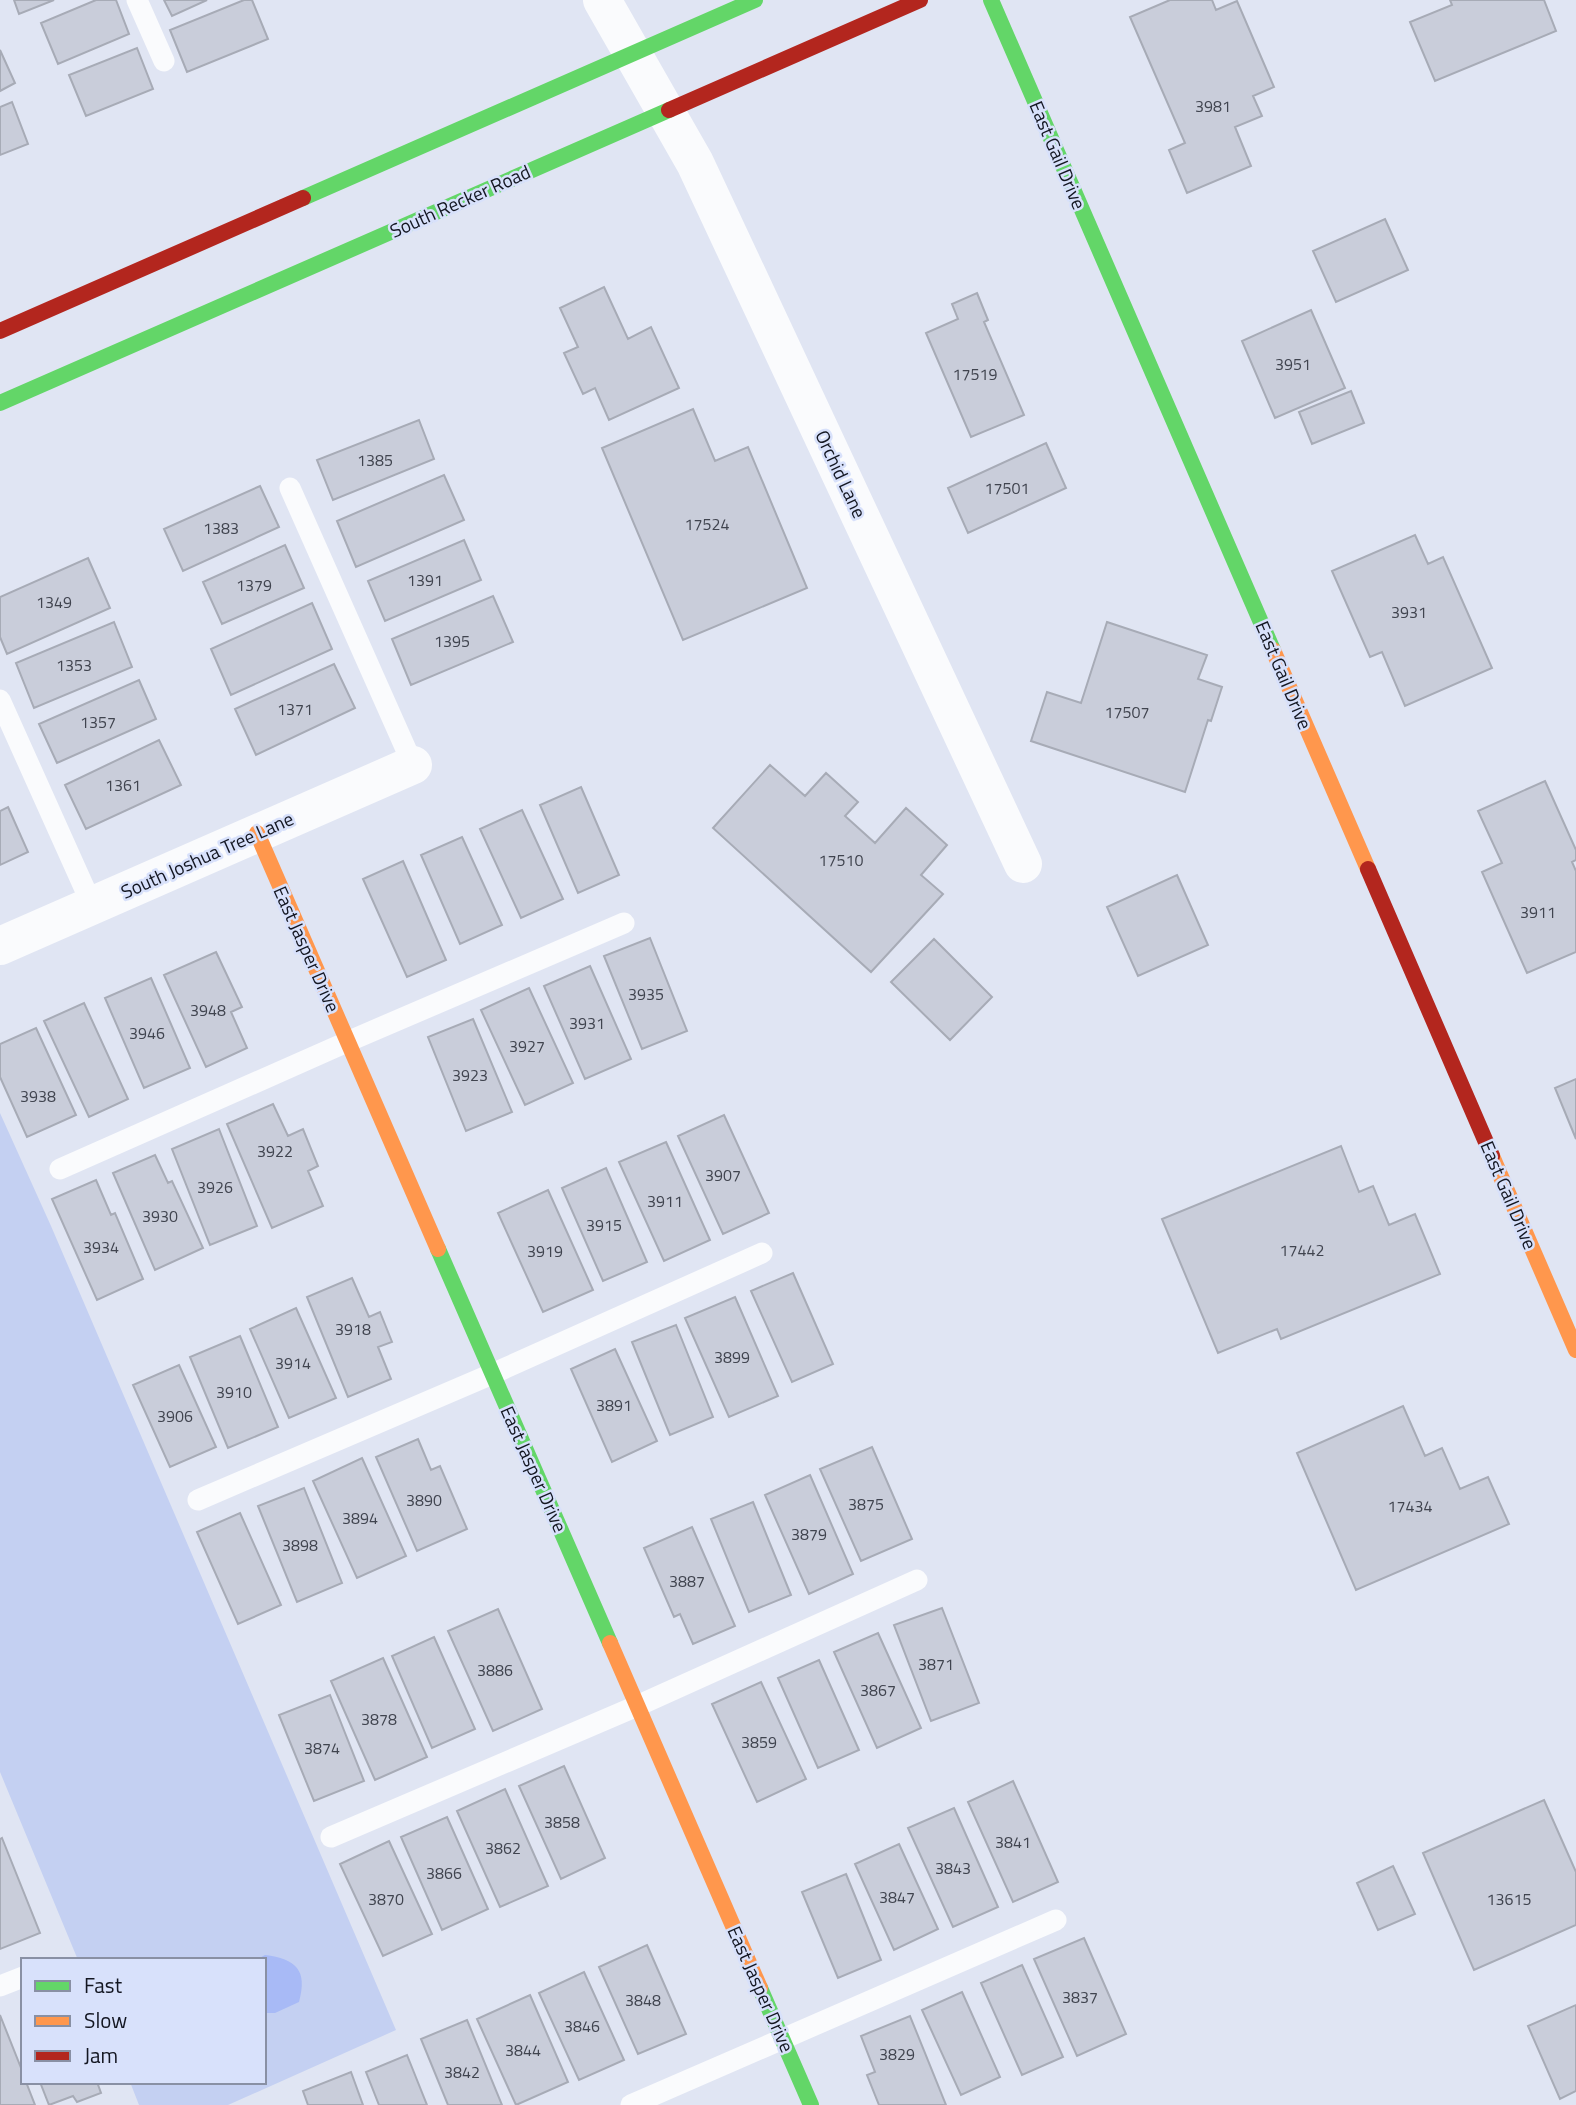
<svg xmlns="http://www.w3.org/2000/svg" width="1576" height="2105" viewBox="0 0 1576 2105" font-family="'Titillium Web',sans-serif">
<rect width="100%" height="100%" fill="#e0e5f3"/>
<path fill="#c4d0f2" d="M0,1113L51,1226L396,2030L228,2105H139L130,2082H264V1960H78L0,1772Z"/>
<path fill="#a8baf6" d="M265,1955C296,1959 308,1970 299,2002L275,2013H264V1960H256Z"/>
<path fill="#c9cdda" stroke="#a7abb6" stroke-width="2" d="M14,0H54L19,14Z
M96,0H116L129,34L58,64L41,23Z
M164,0H207L172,16Z
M244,0H252L268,39L187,72L170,30Z
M1170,0H1212L1216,10L1237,1L1274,87L1253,96L1262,116L1235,127L1251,166L1187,193L1169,150L1185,143L1130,17Z
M1450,0H1544L1556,31L1435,81L1410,22L1452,5Z
M137,48L153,89L86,116L69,75Z
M0,50L15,83L0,91Z
M12,102L28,144L0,155V107Z
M1385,219L1408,270L1336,302L1313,251Z
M604,287L628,339L651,327L679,388L609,420L595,388L583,394L564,353L578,347L560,308Z
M977,293L988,320L984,322L1024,415L971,437L926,333L958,319L952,304Z
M1311,310L1345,388L1275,418L1242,341Z
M1351,391L1364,423L1312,444L1299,412Z
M693,409L715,461L748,447L807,588L683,640L602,448Z
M419,420L434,459L333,500L317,460Z
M1046,443L1066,488L968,533L948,488Z
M444,475L464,520L356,567L337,521Z
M260,486L279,527L183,571L164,529Z
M1415,535L1428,564L1443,557L1492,668L1405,706L1382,652L1370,657L1332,571Z
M464,540L481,580L385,621L368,581Z
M285,545L304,588L222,624L203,582Z
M88,558L110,608L7,654L0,637V597Z
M493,596L513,642L411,685L392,639Z
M312,603L332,649L231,695L211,649Z
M114,622L132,667L34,708L16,663Z
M1107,622L1207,655L1198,679L1222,687L1211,721L1208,720L1185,792L1031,741L1047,692L1081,703Z
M334,664L355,708L256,755L235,709Z
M139,680L156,719L57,763L39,724Z
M159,740L181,785L86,829L65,785Z
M770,765L805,796L826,773L858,802L845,816L875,843L906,808L947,845L921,875L943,894L871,972L713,828Z
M1545,781L1576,850V860L1572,862L1576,871V952L1527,973L1482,872L1502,863L1478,811Z
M581,787L619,875L578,893L540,805Z
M8,807L28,852L0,865V811Z
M522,810L563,899L521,918L480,829Z
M462,837L502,925L460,944L421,855Z
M403,861L446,960L407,977L363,879Z
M1177,875L1208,945L1138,976L1107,907Z
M650,938L687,1031L642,1049L604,956Z
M934,939L992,997L950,1040L891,982Z
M216,952L242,1007L231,1012L247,1048L206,1067L164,975Z
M590,966L631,1059L585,1079L544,986Z
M151,978L190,1068L144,1088L105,998Z
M529,988L573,1083L525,1105L481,1010Z
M84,1003L128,1099L89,1117L44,1021Z
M473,1019L512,1112L466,1131L428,1037Z
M36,1028L76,1115L27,1137L0,1077V1044Z
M1576,1079V1139L1555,1088Z
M273,1104L288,1136L303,1129L318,1166L308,1171L323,1206L272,1228L227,1124Z
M724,1115L769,1213L723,1234L678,1136Z
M219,1129L257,1226L210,1245L172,1149Z
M666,1142L710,1240L664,1261L619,1162Z
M1341,1146L1359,1192L1373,1186L1389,1225L1415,1214L1440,1274L1281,1339L1277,1329L1218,1353L1162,1219Z
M155,1155L168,1183L172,1181L203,1248L155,1270L113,1173Z
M606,1168L647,1262L603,1281L562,1188Z
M96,1180L111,1215L115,1213L143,1279L97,1300L52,1199Z
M548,1190L593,1290L543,1312L498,1213Z
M793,1273L833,1364L792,1382L751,1291Z
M352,1278L369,1317L380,1312L392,1342L378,1347L391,1379L348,1397L307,1297Z
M735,1297L778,1396L729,1417L685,1318Z
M296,1308L336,1398L289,1418L250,1329Z
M676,1325L713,1417L670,1435L632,1342Z
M240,1336L278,1427L228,1448L190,1357Z
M615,1349L657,1441L612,1462L571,1369Z
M179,1365L216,1447L170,1467L133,1385Z
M1403,1406L1425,1456L1442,1448L1460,1489L1488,1477L1509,1524L1356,1590L1297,1453Z
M418,1439L431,1470L440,1466L467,1529L417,1551L376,1457Z
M872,1447L912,1539L861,1561L820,1469Z
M362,1458L406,1556L357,1578L313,1481Z
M810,1475L853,1574L809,1594L765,1495Z
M304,1488L342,1583L297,1602L258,1506Z
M753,1502L791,1595L749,1612L711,1519Z
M240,1513L281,1605L238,1624L197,1532Z
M692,1527L735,1626L693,1644L680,1614L674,1617L644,1548Z
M942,1608L979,1703L931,1721L894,1625Z
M498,1609L542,1709L493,1731L448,1631Z
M878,1633L921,1728L877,1748L834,1652Z
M434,1637L475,1729L432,1748L392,1656Z
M383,1658L427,1757L375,1780L331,1681Z
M819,1660L859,1750L818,1768L778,1678Z
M761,1682L806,1779L757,1802L712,1704Z
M330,1695L364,1781L314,1801L279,1715Z
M564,1766L605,1858L561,1879L519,1786Z
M1013,1781L1058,1882L1013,1902L968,1802Z
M505,1789L548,1886L500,1907L457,1811Z
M1544,1800L1576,1872V1925L1474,1970L1423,1853Z
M954,1808L998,1907L953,1927L908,1828Z
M447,1817L488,1909L442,1930L401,1837Z
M2,1838L40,1933L0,1949V1839Z
M389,1841L432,1934L383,1956L340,1864Z
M899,1844L938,1929L894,1950L855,1864Z
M1393,1866L1415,1914L1378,1930L1357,1883Z
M846,1874L881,1960L838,1978L802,1892Z
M1084,1938L1126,2034L1077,2056L1034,1959Z
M647,1945L686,2034L638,2054L599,1967Z
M1022,1965L1063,2057L1022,2075L981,1983Z
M584,1972L624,2060L579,2080L539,1993Z
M962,1992L1000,2077L961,2095L922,2010Z
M530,1995L568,2082L516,2105L477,2019Z
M1576,2005V2091L1560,2099L1528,2026Z
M0,2015L23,2073V2082H26L35,2105H0Z
M910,2016L946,2105H879L867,2075L875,2072L861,2036Z
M467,2020L502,2105H448L421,2039Z
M407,2055L427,2105H379L366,2072Z
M351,2072L363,2105H308L303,2091Z
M40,2082H97L101,2093L77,2102L73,2096L49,2105Z"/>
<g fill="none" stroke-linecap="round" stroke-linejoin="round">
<path stroke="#fafbfd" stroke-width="21" d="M137,0L164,61
M290,488L413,765
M0,700L92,905
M60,1169L347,1042L624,923
M198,1500L492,1374L762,1253
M331,1837L637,1706L917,1580
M0,1986L23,1977
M631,2105L1056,1920"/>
<path stroke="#fafbfd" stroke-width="38" d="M602,0L695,163L1023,864
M0,946L413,765"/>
<path stroke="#63d668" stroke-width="16" d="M991,0L1273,650
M303,198L755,0
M0,403L669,110
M438,1249L610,1643
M760,1988L811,2105"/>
<path stroke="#ff974d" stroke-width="16" d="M1273,650L1368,869
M257,833L438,1249
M1492,1156L1576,1350
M610,1643L760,1988"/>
<path stroke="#b3261e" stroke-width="16" d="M669,110L920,0
M0,331L303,198
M1368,869L1492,1156"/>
</g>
<g text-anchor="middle" stroke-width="5" stroke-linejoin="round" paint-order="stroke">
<g font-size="16" fill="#40444f">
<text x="1213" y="112">3981</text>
<text x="1293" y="370">3951</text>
<text x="975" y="380">17519</text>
<text x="375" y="466">1385</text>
<text x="1007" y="494">17501</text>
<text x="707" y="530">17524</text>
<text x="221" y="534">1383</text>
<text x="425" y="586">1391</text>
<text x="254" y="591">1379</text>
<text x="54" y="608">1349</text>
<text x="1409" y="618">3931</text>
<text x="452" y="647">1395</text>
<text x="74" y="671">1353</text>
<text x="295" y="715">1371</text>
<text x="1127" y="718">17507</text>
<text x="98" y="728">1357</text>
<text x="123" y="791">1361</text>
<text x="841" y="866">17510</text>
<text x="1538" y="918">3911</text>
<text x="646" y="1000">3935</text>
<text x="208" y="1016">3948</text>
<text x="587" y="1029">3931</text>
<text x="147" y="1039">3946</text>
<text x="527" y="1052">3927</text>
<text x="470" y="1081">3923</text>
<text x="38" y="1102">3938</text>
<text x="275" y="1157">3922</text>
<text x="723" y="1181">3907</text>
<text x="215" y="1193">3926</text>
<text x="665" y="1207">3911</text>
<text x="160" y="1222">3930</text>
<text x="604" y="1231">3915</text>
<text x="101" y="1253">3934</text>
<text x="1302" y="1256">17442</text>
<text x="545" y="1257">3919</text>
<text x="353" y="1335">3918</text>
<text x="732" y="1363">3899</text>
<text x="293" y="1369">3914</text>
<text x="234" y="1398">3910</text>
<text x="614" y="1411">3891</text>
<text x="175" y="1422">3906</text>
<text x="424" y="1506">3890</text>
<text x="866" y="1510">3875</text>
<text x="1410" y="1512">17434</text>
<text x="360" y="1524">3894</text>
<text x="809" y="1540">3879</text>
<text x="300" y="1551">3898</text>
<text x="687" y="1587">3887</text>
<text x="936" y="1670">3871</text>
<text x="495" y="1676">3886</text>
<text x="878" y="1696">3867</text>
<text x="379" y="1725">3878</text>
<text x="759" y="1748">3859</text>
<text x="322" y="1754">3874</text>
<text x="562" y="1828">3858</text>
<text x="1013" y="1848">3841</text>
<text x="503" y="1854">3862</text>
<text x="953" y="1874">3843</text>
<text x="444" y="1879">3866</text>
<text x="897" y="1903">3847</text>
<text x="386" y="1905">3870</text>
<text x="1509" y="1905">13615</text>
<text x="1080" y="2003">3837</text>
<text x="643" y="2006">3848</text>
<text x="582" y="2032">3846</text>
<text x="523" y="2056">3844</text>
<text x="897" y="2060">3829</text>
<text x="462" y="2078">3842</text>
</g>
<g font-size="19" fill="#131621" stroke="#d8e1fb">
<text transform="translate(1058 155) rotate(67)" y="7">East Gail Drive</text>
<text transform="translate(460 201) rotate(-24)" y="7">South Recker Road</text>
<text transform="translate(841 474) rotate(65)" y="7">Orchid Lane</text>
<text transform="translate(1284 675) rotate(67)" y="7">East Gail Drive</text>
<text transform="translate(207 855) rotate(-24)" y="7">South Joshua Tree Lane</text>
<text transform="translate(307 949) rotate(66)" y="7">East Jasper Drive</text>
<text transform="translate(1509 1195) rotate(67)" y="7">East Gail Drive</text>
<text transform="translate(534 1469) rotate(66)" y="7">East Jasper Drive</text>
<text transform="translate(761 1989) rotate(66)" y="7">East Jasper Drive</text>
</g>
</g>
<rect x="21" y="1958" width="245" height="126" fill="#d8e1fb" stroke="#8990a4" stroke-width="2"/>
<rect x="35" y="1981" width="35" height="10" fill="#63d668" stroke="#8990a4" stroke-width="2"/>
<text x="84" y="1993" font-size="21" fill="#131621">Fast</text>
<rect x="35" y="2016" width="35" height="10" fill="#ff974d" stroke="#8990a4" stroke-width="2"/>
<text x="84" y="2028" font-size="21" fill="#131621">Slow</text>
<rect x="35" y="2051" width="35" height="10" fill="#b3261e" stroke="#8990a4" stroke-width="2"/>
<text x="84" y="2063" font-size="21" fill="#131621">Jam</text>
</svg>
